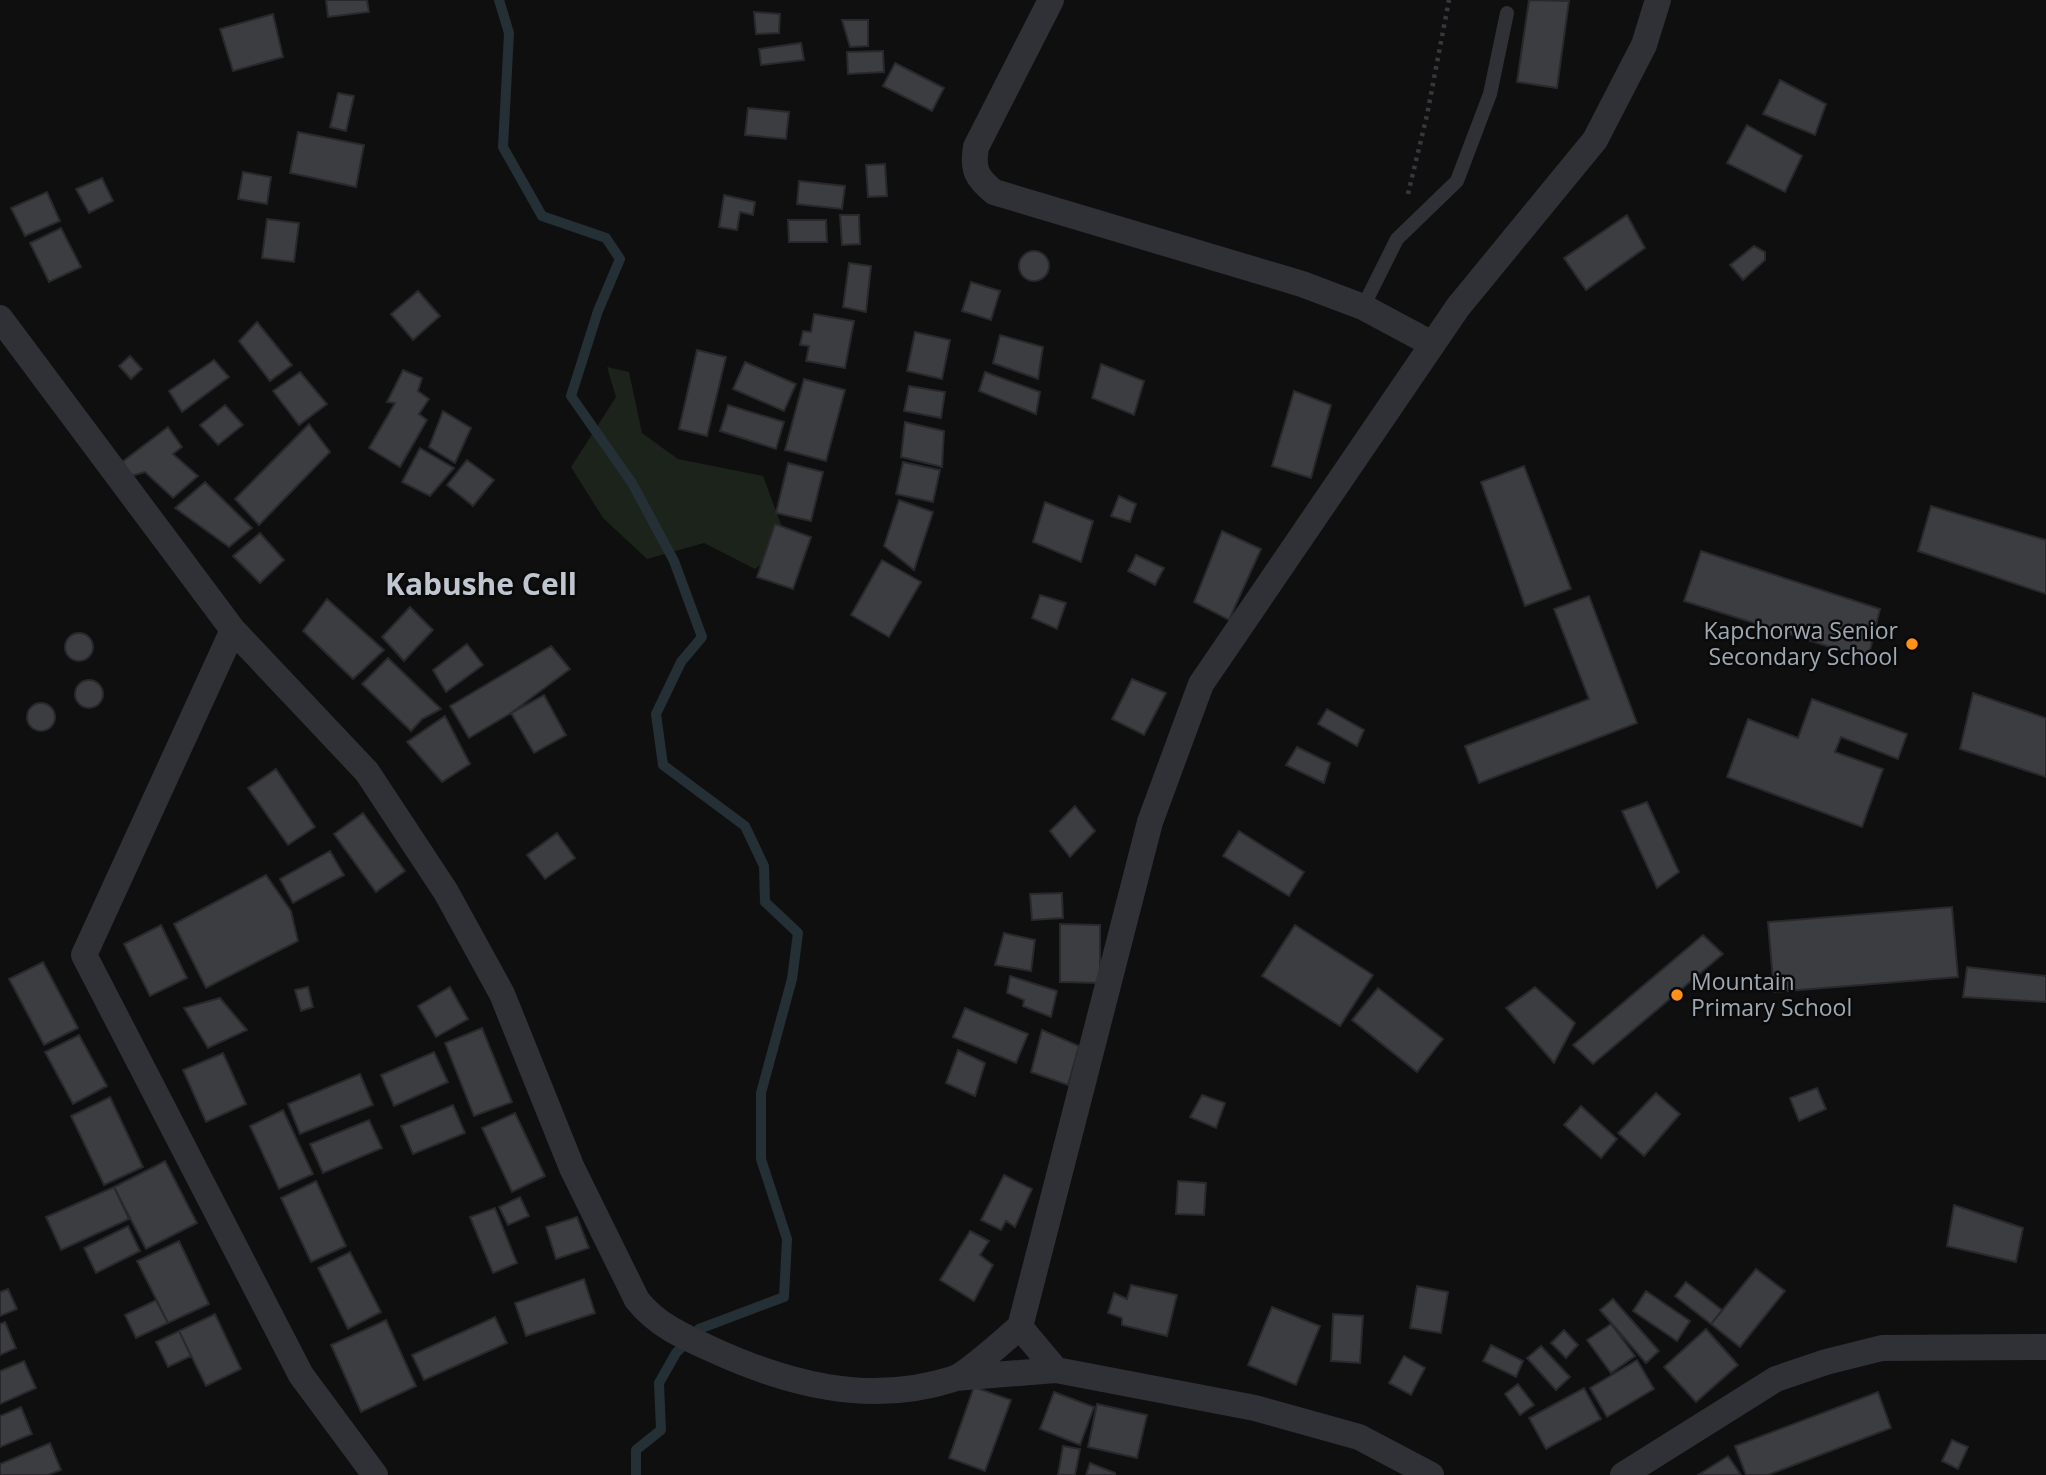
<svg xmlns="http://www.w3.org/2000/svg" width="2046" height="1475" viewBox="0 0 2046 1475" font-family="'Open Sans',sans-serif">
<rect width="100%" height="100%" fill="#0f0f10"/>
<path fill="#1b231b" d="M607,367L629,372L642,433L678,459L763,476L788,543L755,569L704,543L647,559L603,518L571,467L616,397Z"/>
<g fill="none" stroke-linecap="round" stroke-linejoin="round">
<path stroke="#243035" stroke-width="10" d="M499,0L509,33L503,147L542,216L606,238L620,259L598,311L571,396L632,483L674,561L702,637L681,662L656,714L663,765L745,826L764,866L765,902L798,933L792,979L761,1093V1159L787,1239L784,1297L699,1329L676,1353L659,1383L661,1430L636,1450V1475"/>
</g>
<path fill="#3b3d41" stroke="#29292d" stroke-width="2" d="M326,0H367L369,12L328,17Z
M1529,0L1569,1L1557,88L1517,82Z
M754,12L780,14L779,33L756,34Z
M273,14L283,57L233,71L220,29Z
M842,20H868V46L850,47Z
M801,43L804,60L761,65L759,49Z
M883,51L884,72L848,74L847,52Z
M895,63L944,88L932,111L883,86Z
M1780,80L1826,104L1815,135L1763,114Z
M338,93L354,96L346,131L330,127Z
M748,108L789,112L786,139L745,135Z
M1747,125L1802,156L1785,192L1727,163Z
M298,132L364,145L356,187L290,173Z
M885,164L887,196L868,197L866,165Z
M243,172L271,177L267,204L238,199Z
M102,178L113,201L89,213L76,189Z
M799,181L845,186L842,209L797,204Z
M47,192L60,221L25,236L11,208Z
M724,195L755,202L753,215L740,212L737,230L719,227Z
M840,215H859L860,244L842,245Z
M1627,215L1645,248L1586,290L1564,258Z
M267,219L299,223L294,262L262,258Z
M788,220H826L827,242H789Z
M61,228L81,267L49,282L30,243Z
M1754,246L1765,252V260L1743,280L1730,265Z
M1019 266a15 15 0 1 1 30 0a15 15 0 1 1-30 0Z
M849,263L871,266L866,312L843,307Z
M971,282L1000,291L991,320L962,311Z
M418,291L440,316L413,340L391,314Z
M814,314L854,321L845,368L806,361L809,346L800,345L803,331L811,332Z
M257,322L292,365L270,381L239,341Z
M915,332L950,340L942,379L907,371Z
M1000,335L1043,347L1038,379L993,363Z
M697,350L726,357L707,436L679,429Z
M130,356L142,369L131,379L119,366Z
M214,360L229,377L182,412L169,391Z
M745,362L796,384L784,411L733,389Z
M1101,364L1144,381L1134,415L1092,398Z
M403,370L422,378L418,391L429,399L419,414L427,420L400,467L369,448L395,403L387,402Z
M300,372L327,404L299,425L273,391Z
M985,372L1040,392L1036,414L979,391Z
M804,379L845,390L826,461L785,450Z
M909,386L945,392L941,418L904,411Z
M1294,391L1331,405L1311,478L1272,466Z
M225,405L243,425L218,445L200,425Z
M728,405L784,422L776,449L720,431Z
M443,411L471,428L455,463L429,447Z
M905,422L944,431L942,467L901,457Z
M309,424L330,452L259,525L235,499Z
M168,427L182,447L173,454L198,476L173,498L145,472L131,476L122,462Z
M420,448L454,468L430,496L402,482Z
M467,460L494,480L473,506L447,485Z
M903,462L940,470L933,502L896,494Z
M788,463L823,472L811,521L776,513Z
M1524,466L1571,589L1525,606L1481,482Z
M205,482L252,528L229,547L175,508Z
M1119,496L1136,504L1130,522L1111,516Z
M899,500L933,512L914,570L884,546Z
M1045,502L1093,521L1081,562L1033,542Z
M1931,506L2046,540V594L1918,551Z
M775,524L811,537L793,589L757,577Z
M1222,531L1261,549L1229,620L1194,602Z
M260,533L284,560L260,583L233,556Z
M1701,551L1880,609L1868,659L1684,601Z
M1136,555L1164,568L1155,585L1128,571Z
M882,560L921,582L889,637L851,615Z
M1040,595L1066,603L1057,629L1032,618Z
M1589,596L1637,723L1479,783L1465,746L1589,699L1554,609Z
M327,599L384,650L353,679L303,631Z
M410,607L433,630L404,661L382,637Z
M65 647a14 14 0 1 1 28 0a14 14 0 1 1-28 0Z
M467,644L483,665L446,692L433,670Z
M551,646L570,669L511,713L469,738L450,706Z
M388,658L441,709L422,719L411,731L362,684Z
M1132,679L1166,693L1144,735L1112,719Z
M75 694a14 14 0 1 1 28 0a14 14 0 1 1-28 0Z
M1973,693L2046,718V777L1960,749Z
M544,695L566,735L534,753L511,713Z
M1812,699L1907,734L1898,759L1841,737L1835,752L1883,769L1862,827L1727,777L1748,719L1798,738Z
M27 717a14 14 0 1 1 28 0a14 14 0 1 1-28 0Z
M1327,709L1364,730L1357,746L1318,724Z
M445,716L470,764L442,782L407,742Z
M1297,747L1330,763L1324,783L1286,765Z
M276,769L315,827L288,845L248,788Z
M1647,802L1679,872L1657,888L1622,811Z
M1075,806L1095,831L1070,857L1050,831Z
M363,813L405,871L376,892L334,834Z
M1239,831L1304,872L1289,896L1223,856Z
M557,833L575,858L545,879L527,855Z
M330,851L344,875L293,903L280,879Z
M266,875L291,911L298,941L206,988L174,924Z
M1062,893L1063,918L1032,920L1030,894Z
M1952,907L1958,977L1774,992L1768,922Z
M1060,924L1100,925V983L1060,982Z
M161,925L187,978L150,996L124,944Z
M1295,925L1373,975L1340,1026L1262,976Z
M1004,933L1035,940L1031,971L995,965Z
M1703,935L1723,954L1593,1064L1573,1045Z
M43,962L78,1028L44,1045L9,979Z
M1967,967L2046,976V1002L1963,997Z
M1010,976L1057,991L1051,1017L1023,1006L1024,1000L1007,993Z
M308,987L313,1007L301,1011L295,990Z
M450,987L468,1019L436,1037L418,1006Z
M1535,987L1575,1023L1554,1063L1506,1008Z
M1378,988L1443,1039L1417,1072L1352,1020Z
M220,998L247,1030L208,1048L184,1008Z
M965,1008L1028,1034L1016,1063L953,1037Z
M482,1028L512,1102L474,1116L445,1043Z
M1042,1030L1079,1046L1068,1085L1031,1072Z
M79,1035L107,1086L73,1104L45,1052Z
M958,1050L985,1063L975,1096L946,1083Z
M434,1052L448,1082L394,1106L381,1075Z
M223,1053L246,1104L206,1122L183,1070Z
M360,1074L373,1105L300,1134L288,1104Z
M1817,1088L1826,1109L1799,1121L1790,1098Z
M1656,1093L1680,1114L1644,1156L1618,1133Z
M1202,1095L1225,1103L1216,1128L1190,1117Z
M110,1097L143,1167L104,1185L71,1116Z
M453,1105L465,1133L413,1154L401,1126Z
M1581,1106L1617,1139L1601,1158L1564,1125Z
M283,1110L313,1174L279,1189L250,1126Z
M515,1113L545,1176L512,1192L482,1128Z
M369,1120L382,1148L323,1173L310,1144Z
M165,1161L197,1223L146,1249L114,1187Z
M1004,1175L1032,1189L1015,1227L1006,1221L1001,1230L981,1220Z
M316,1181L346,1246L311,1262L281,1198Z
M1178,1181L1206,1183L1204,1215L1176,1214Z
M114,1187L129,1219L61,1250L46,1217Z
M520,1197L529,1216L508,1225L499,1207Z
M1954,1205L2023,1228L2016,1262L1947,1246Z
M495,1208L517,1263L493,1273L470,1217Z
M577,1217L589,1248L556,1259L546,1227Z
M128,1226L140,1251L96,1273L84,1248Z
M970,1231L989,1241L980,1255L993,1265L974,1301L940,1280Z
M179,1241L209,1304L168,1323L137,1261Z
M350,1252L381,1312L348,1329L318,1268Z
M1756,1269L1785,1291L1740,1347L1711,1324Z
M584,1279L595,1313L526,1336L515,1303Z
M1686,1282L1722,1310L1711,1324L1675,1296Z
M1131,1285L1177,1295L1167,1336L1122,1325V1318L1108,1313L1114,1293L1127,1299Z
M1417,1286L1448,1292L1441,1333L1410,1328Z
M8,1289L17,1309L0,1316V1292Z
M1646,1291L1690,1321L1677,1341L1633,1311Z
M1613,1299L1659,1351L1646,1363L1600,1310Z
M156,1300L168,1323L136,1338L125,1315Z
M1272,1307L1320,1326L1296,1385L1248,1365Z
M215,1314L241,1369L206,1386L179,1331Z
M1333,1314L1363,1316L1360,1363L1331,1361Z
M495,1317L507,1343L424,1380L412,1355Z
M386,1320L416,1386L361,1412L331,1345Z
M5,1322L16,1348L0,1355V1324Z
M1611,1324L1635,1356L1611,1373L1587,1340Z
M1706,1329L1738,1365L1696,1402L1664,1367Z
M1564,1330L1578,1345L1566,1358L1551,1343Z
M179,1331L191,1356L168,1367L156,1342Z
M1491,1345L1523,1361L1516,1377L1483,1361Z
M1541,1346L1570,1377L1556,1390L1527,1358Z
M1404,1356L1425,1368L1411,1395L1389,1383Z
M1637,1360L1654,1389L1607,1417L1590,1388Z
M24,1361L36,1388L0,1404V1371Z
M1518,1384L1534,1405L1520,1415L1505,1394Z
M974,1387L1011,1400L985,1471L949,1458Z
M1584,1388L1601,1419L1546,1449L1529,1418Z
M1054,1392L1094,1407L1080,1445L1040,1429Z
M1878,1392L1891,1428L1768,1475H1746L1735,1446Z
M1097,1404L1147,1415L1137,1458L1088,1447Z
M21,1407L32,1434L0,1447V1416Z
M1952,1440L1968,1447L1958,1469L1942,1461Z
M50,1443L61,1470L48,1475H0V1464Z
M1063,1446L1080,1449L1075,1475H1058Z
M1728,1456L1741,1475H1698Z
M1090,1463L1115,1473V1475H1086Z"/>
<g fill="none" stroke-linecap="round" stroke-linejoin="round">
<path stroke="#35393d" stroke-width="4.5" stroke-dasharray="3.5 5" stroke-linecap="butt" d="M1408,194L1427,115L1449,0"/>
<path stroke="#2f3136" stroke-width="14" d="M1363,307L1397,239L1457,181L1490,94L1507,13"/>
<path stroke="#2f3136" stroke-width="26" d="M1051,0L976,147C972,170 977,178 994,192L1302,284L1363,307L1432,344
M0,318L233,630L367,772L446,892L502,994L572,1168L637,1300C657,1325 682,1336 711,1349C787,1384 869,1406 953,1379C968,1374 1005,1339 1020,1327L1150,822L1201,684L1458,307L1595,140L1644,45L1658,0
M233,630L84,955L301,1375L375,1475
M1020,1327L1056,1370
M955,1378L1056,1370L1255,1408L1359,1437L1431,1475
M1623,1475L1776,1379L1826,1362L1882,1348L2046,1347"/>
</g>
<g fill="#ff9018" stroke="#0a0a0b" stroke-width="2.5">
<circle cx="1912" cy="644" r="7"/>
<circle cx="1677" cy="995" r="7"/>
</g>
<g text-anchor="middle" stroke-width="5" stroke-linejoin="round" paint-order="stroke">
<g font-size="23" fill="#9ea8b3" stroke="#0a0a0b" text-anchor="end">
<text x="1898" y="639">Kapchorwa Senior<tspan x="1898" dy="26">Secondary School</tspan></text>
<text x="1691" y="990" text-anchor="start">Mountain<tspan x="1691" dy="26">Primary School</tspan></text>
</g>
<g font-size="30" font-weight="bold" fill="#c0c6cf" stroke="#0a0a0b">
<text x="481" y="595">Kabushe Cell</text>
</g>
</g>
</svg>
